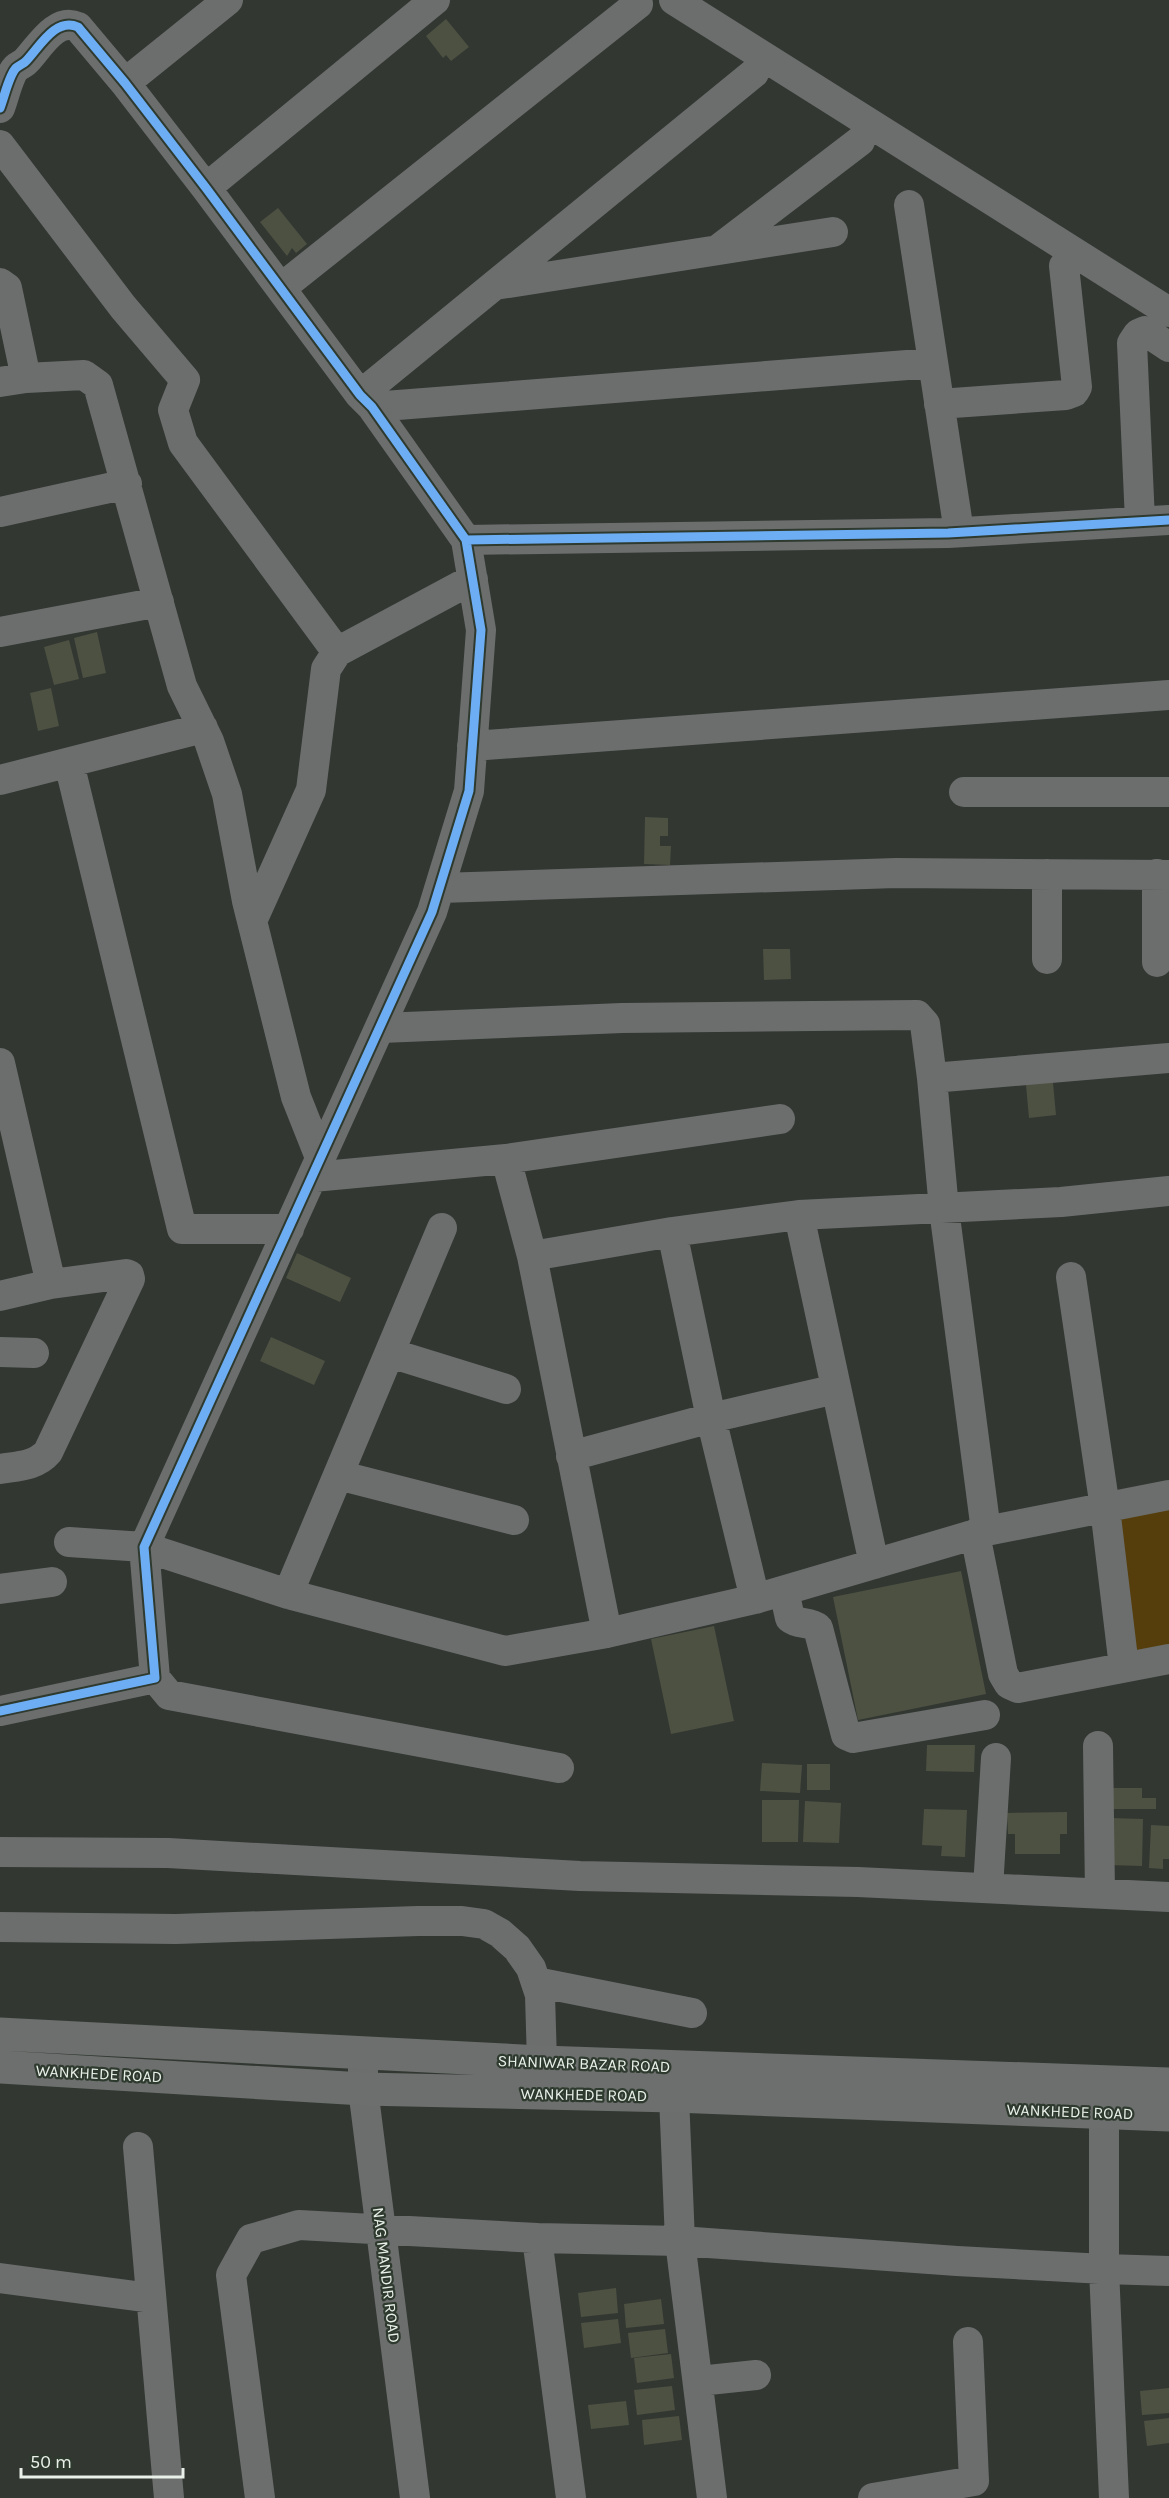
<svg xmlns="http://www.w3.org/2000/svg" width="1169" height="2498" viewBox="0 0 1169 2498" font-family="Karla,sans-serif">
<rect width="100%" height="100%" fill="#323732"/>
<path fill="#553e0b" d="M1169,1506V1649L1136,1655L1119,1521L1125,1515Z"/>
<path fill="#4d5142" d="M446,19L469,47L451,61L446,55L443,58L426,36Z
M278,208L307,244L296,253L292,248L287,256L260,222Z
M97,632L106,673L83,678L74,638Z
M69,640L79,679L54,685L44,647Z
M51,688L59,726L38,731L30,693Z
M645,817L668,818V836H660V846H671L670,865L644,864Z
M763,949H790L791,979L764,980Z
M1052,1072L1056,1115L1029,1118L1025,1074Z
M297,1253L351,1278L340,1302L286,1278Z
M271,1337L325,1361L314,1385L260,1361Z
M961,1571L986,1694L858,1720L833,1597Z
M714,1626L734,1721L671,1734L651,1639Z
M927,1745H975L974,1772L926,1771Z
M762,1763L802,1765L800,1793L760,1791Z
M807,1764H830V1790H807Z
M1107,1788H1142V1798H1156V1809H1107Z
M762,1800H799L798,1842H762Z
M805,1801L841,1803L839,1843L803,1842Z
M924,1809L967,1810L965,1857L941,1856L942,1846L922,1845Z
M1067,1812V1834H1060V1854H1015V1834H1008L1007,1813Z
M1110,1818L1143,1819L1142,1866L1108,1865Z
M1151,1825L1169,1826V1859H1163V1869L1149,1868Z
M616,2288L618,2313L581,2317L578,2293Z
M661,2299L664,2324L626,2328L624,2304Z
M618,2319L621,2343L584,2348L581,2323Z
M665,2329L668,2353L631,2358L628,2333Z
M671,2354L674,2378L637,2383L634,2358Z
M672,2386L675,2410L637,2415L634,2390Z
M1169,2388V2413L1142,2415L1140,2391Z
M626,2401L629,2425L591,2429L588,2405Z
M679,2416L682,2440L644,2445L642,2420Z
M1169,2418V2443L1147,2446L1144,2421Z"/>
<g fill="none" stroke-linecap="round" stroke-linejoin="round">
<path stroke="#6c6e6e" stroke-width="30" d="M674,0L1169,312
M125,83L228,0
M0,108C4,98 9,75 16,68C19,65 24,64 27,60C40,46 56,17 78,27L125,83L206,188L360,395L372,407L466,540L948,533L1169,520
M0,145L123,307L185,380L173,410L183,443L337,652
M206,188L435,0
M909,205L959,532
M720,248L860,141
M0,283L7,288L26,378
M495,285L833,232
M281,288L638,4
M0,382L26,378L84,375L98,385L182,686L209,741L227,794L247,901L296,1097L321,1160
M360,395L754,73
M939,404L1066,395L1074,392L1077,387L1064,266
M372,407L933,363
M0,512L127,484
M1140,521L1132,343L1138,334L1145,331L1169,347
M0,632L159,602
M472,746L1169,695
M69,763L182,1229H289
M0,780L203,728
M964,792H1169
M1047,874V959
M440,888L896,873L1169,875
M252,921L311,790L326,669L337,652L473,579
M1157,962V874
M381,1028L622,1018L917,1015L925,1024L932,1078L944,1209L986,1531
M0,1063L51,1284L0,1296
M932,1078L1169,1058
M506,1159L780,1119
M313,1177L506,1159L532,1256L672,1232L799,1215L1061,1202L1169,1191
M799,1215L874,1564
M672,1232L711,1418L755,1599
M532,1256L607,1633
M1071,1277L1105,1508L1124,1667
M0,1352L34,1353
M390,1353L506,1389
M571,1456L711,1418L836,1389
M0,1469C18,1466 36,1466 48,1452L130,1279L129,1275L126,1274L51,1284
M338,1475L514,1520
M975,1534L1003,1674L1009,1684L1018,1688L1169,1659
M69,1542L144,1547L288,1594L505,1651L607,1633L755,1599L986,1531L1169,1495
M0,1589L52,1582
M784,1591L790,1618C798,1625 809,1621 818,1628L846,1735L853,1738L985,1715
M288,1594L442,1228
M155,1678L169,1695L559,1768
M0,1711L155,1678L144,1547L432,912L469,791L481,630L466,540
M1098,1746L1100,1893
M0,1852L168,1853L580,1876L858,1882L1169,1897
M988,1888L996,1758
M0,1927L176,1929L418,1921H462L484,1924L500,1933L517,1948L531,1968L540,1995L542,2062
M536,1982L692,2013
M363,2052V2089L415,2498
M138,2147L169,2498
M0,2278L151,2298
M699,2381L756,2375
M260,2498L231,2275L251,2239L299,2225L537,2238
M571,2498L537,2238L680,2241L674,2096
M712,2498L680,2241L957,2261L1104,2269V2112
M873,2498L974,2481L968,2342
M1114,2498L1104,2269L1169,2271"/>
<path stroke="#6c6f6d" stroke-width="33" d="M0,2034L542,2062L1169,2084
M0,2067L363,2089L674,2096L1169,2115"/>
<g stroke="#2f3a2f" stroke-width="13">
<path id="cycleway" d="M0,108C4,98 9,75 16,68C19,65 24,64 27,60C40,46 56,17 78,27L125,83L206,188L360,395L372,407L466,540L948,533L1169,520
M0,1711L155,1678L144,1547L432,912L469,791L481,630L466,540"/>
</g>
<use href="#cycleway" stroke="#6dadf4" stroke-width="9"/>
</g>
<g text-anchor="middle" stroke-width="4.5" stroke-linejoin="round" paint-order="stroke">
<g font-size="16" fill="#e9f0e9" stroke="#2f3a2f">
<text transform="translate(584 2063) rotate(2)" y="6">SHANIWAR BAZAR ROAD</text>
<text transform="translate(99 2073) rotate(3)" y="6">WANKHEDE ROAD</text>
<text transform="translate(584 2094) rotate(1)" y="6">WANKHEDE ROAD</text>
<text transform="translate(1070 2111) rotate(2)" y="6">WANKHEDE ROAD</text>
<text transform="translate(387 2275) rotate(83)" y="6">NAG MANDIR ROAD</text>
</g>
</g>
<path d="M21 2468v9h162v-9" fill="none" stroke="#e9f0e9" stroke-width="3"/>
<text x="30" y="2468" font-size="18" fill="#e9f0e9" stroke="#2f3a2f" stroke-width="4.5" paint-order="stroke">50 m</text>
</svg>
